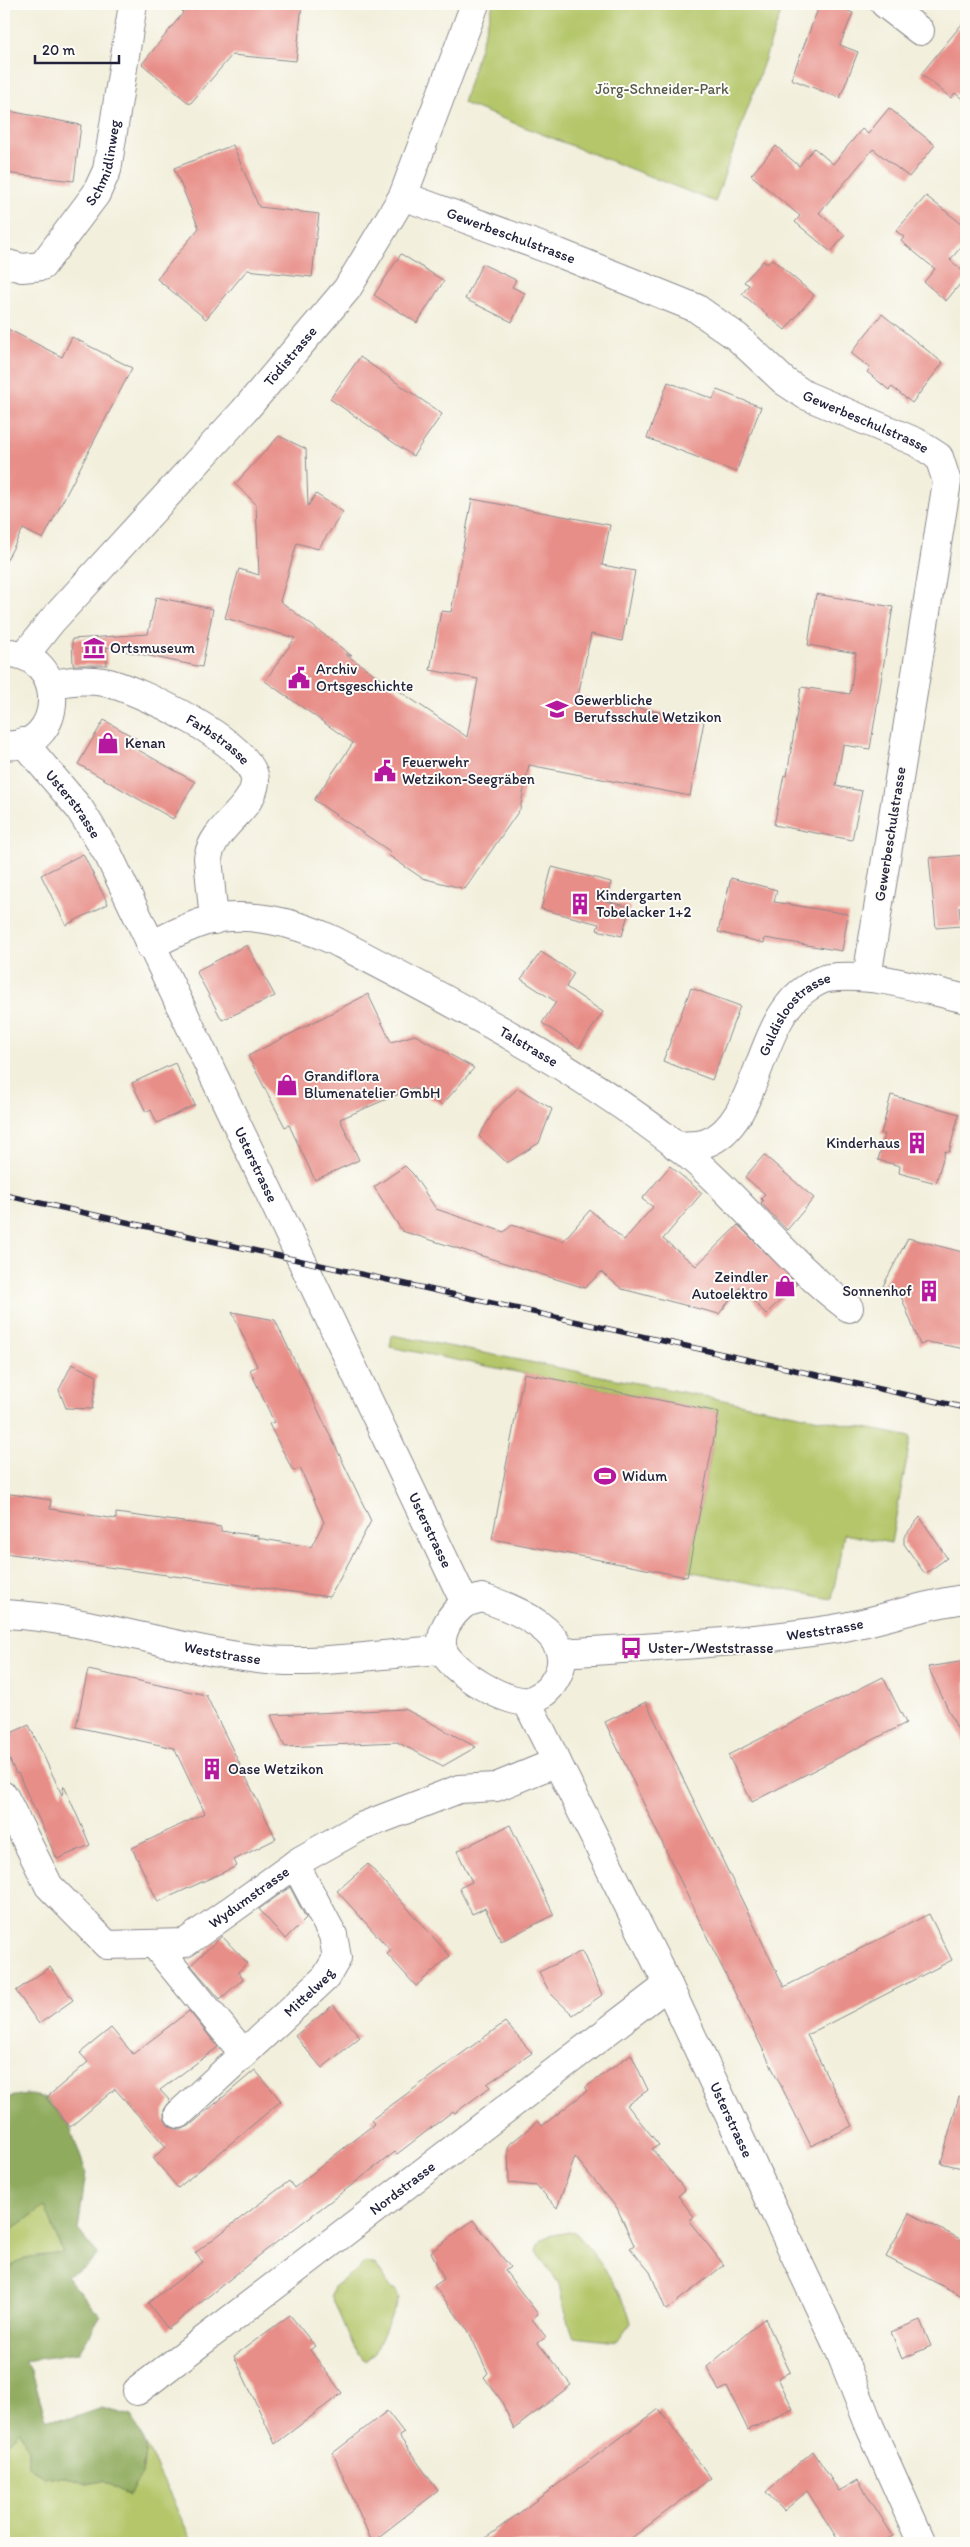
<svg xmlns="http://www.w3.org/2000/svg" width="970" height="2547" viewBox="0 0 970 2547" font-family="Itim,sans-serif">
<rect width="100%" height="100%" fill="#fdfcf7"/>
<filter id="ink" filterUnits="userSpaceOnUse"><feTurbulence type="fractalNoise" baseFrequency=".02" numOctaves="2"/><feDisplacementMap in="SourceGraphic" scale="10" xChannelSelector="R" yChannelSelector="G"/><feConvolveMatrix kernelMatrix="1 2 1 2 8 2 1 2 1" color-interpolation-filters="sRGB"/></filter>
<filter id="wash" filterUnits="userSpaceOnUse"><feTurbulence type="fractalNoise" baseFrequency=".0096" numOctaves="4" result="noise"/><feDisplacementMap in="SourceGraphic" scale="20" xChannelSelector="R" yChannelSelector="G"/><feGaussianBlur stdDeviation="1.12" result="paint"/><feColorMatrix in="noise" values="0 0 0 0 0 0 0 0 0 0 0 0 0 0 0 0 0 1.4 0 .05"/><feComposite in="paint" operator="in"/></filter>
<g filter="url(#wash)">
<rect width="100%" height="100%" fill="#f2efdc"/>
<path fill="#b4c669" stroke="#6b7452" d="M493,4H784L715,202L463,103Z
M392,1335L911,1437L891,1543L844,1534L832,1599L688,1571L719,1412L390,1347Z
M45,2205L63,2254L29,2257L4,2270V2211L10,2231Z
M569,2232L576,2233C596,2256 625,2293 631,2323L617,2342L574,2337L573,2335L563,2305L559,2284L536,2251C538,2235 555,2235 569,2232Z
M366,2262L376,2265L391,2288L396,2290L399,2298L375,2353L365,2361L352,2345L331,2295L334,2287Z
M20,2431L28,2450V2466L44,2476L65,2477L86,2484L103,2481L129,2495L142,2474L146,2445L193,2543H4V2447Z"/>
<path fill="#8fab5d" stroke="#58664c" d="M26,2094L46,2098L70,2127L86,2172L78,2230L98,2254L85,2268L66,2276L101,2316L78,2353L24,2361L31,2369L46,2419L73,2418L102,2408L132,2416L146,2445L142,2474L129,2495L103,2481L86,2484L65,2477L44,2476L28,2466V2450L20,2431L4,2447V2270L29,2257L63,2253L45,2206L10,2231L4,2211V2098Z"/>
<g id="blocks">
<path fill="#e88e88" d="M180,4H302L296,61L232,55L190,104L142,64L183,13Z
M820,4H830L853,13L840,45L858,52L840,98L791,79Z
M966,19V102L955,93L951,98L921,74Z
M889,108L935,145L909,177L873,149L819,213L845,235L831,252L795,222L800,216L751,175L776,146L799,166L814,148L833,164L862,129L868,134Z
M4,110L81,125L74,181L4,173Z
M233,145L259,207L319,214L312,277L247,270L206,319L157,279L199,228L174,168Z
M926,196L966,227V241L950,260L966,274V277L946,301L924,282L935,269L901,241L904,237L896,231Z
M401,254L444,281L417,323L374,295Z
M772,259L814,295L785,330L742,294L749,285L744,282L763,261L767,264Z
M482,264L516,280L512,287L525,293L512,322L465,299Z
M882,314L943,363L912,403L892,387L889,390L867,372L870,368L851,353Z
M4,327L62,357L72,337L132,368L43,539L23,529L4,565Z
M360,357L442,414L413,456L330,399Z
M668,382L713,399L717,390L761,407L736,472L647,438Z
M279,436L306,449L308,506L316,494L343,512L318,549L297,543L280,601L352,656L345,654L467,737L478,679L430,670L441,611L451,612L472,499L610,525L602,565L635,571L622,641L591,634L578,696L704,721L690,796L529,765L520,809L465,889L422,878L388,855L391,852L314,800L353,743L265,681L295,638L225,618L239,569L259,575L256,504L235,484Z
M816,594L893,607L870,749L843,745L836,786L862,791L852,840L774,825L784,775L787,776L801,687L850,694L856,653L808,645Z
M156,597L213,609L202,667L106,647L107,665H73L72,639L148,634Z
M104,720L137,739L133,747L195,782L173,819L78,764Z
M83,854L108,904L66,925L41,875Z
M966,855V906L959,907L961,926L936,928L929,858Z
M552,867L611,882L606,901L630,907L622,936L597,930L599,924L541,909Z
M731,878L777,890L774,902L848,914L842,951L765,938L764,943L718,932Z
M247,945L275,996L222,1020L196,971Z
M541,952L574,973L566,987L603,1012L579,1048L542,1023L556,1002L521,979Z
M691,988L740,1006L712,1080L663,1061Z
M368,994L391,1042L415,1035L474,1068L442,1105L413,1088L340,1119L359,1160L315,1180L289,1125L285,1127L248,1056Z
M175,1063L195,1105L157,1123L151,1110L146,1112L132,1083Z
M518,1088L552,1109L539,1143L507,1163L479,1136L495,1110Z
M891,1095L959,1114L949,1152L945,1151L936,1183L899,1173L900,1166L878,1160L885,1134H881Z
M764,1155L814,1198L787,1230L761,1203L763,1201L761,1199L765,1194L745,1177Z
M405,1166L413,1174L436,1209L504,1232L512,1225L563,1241L590,1210L624,1240L653,1207L642,1199L670,1166L702,1193L663,1239L696,1266L738,1225L797,1284L766,1314L740,1287L719,1314L622,1289L601,1272L585,1288L402,1231L374,1187Z
M908,1238L966,1253V1349L927,1342L920,1345L901,1296L883,1286Z
M232,1312L275,1320L371,1521L330,1597L4,1553V1493L51,1500L50,1509L116,1519V1513L221,1527V1531L258,1536L257,1538L311,1547L324,1522L300,1468L293,1471L269,1424L274,1422L250,1370L257,1366Z
M72,1364L97,1376L92,1409L66,1408L59,1390Z
M524,1373L719,1412L687,1577L492,1539Z
M920,1517L947,1558L925,1574L904,1544V1537Z
M966,1661V1747L928,1667Z
M88,1670L206,1695L276,1839L234,1860L237,1866L158,1902L132,1848L205,1813L174,1748L76,1727Z
M883,1677L906,1723L752,1802L728,1755Z
M646,1702L784,1987L929,1914L952,1960L807,2035L852,2126L811,2146L708,1939L605,1722Z
M405,1709L476,1747L443,1766L397,1742L285,1747L271,1715Z
M29,1725L62,1795L64,1786L90,1845L57,1859L18,1773L16,1774L4,1747V1736Z
M510,1825L554,1915L501,1941L485,1908L472,1914L459,1888L472,1882L457,1851Z
M368,1864L450,1956L416,1986L387,1954L391,1951L337,1891Z
M290,1887L306,1918L285,1939L259,1909Z
M222,1936L247,1963L238,1972L243,1979L220,1999L191,1965Z
M582,1951L602,1995L573,2015L550,1993L539,1972Z
M50,1967L73,2000L39,2024L16,1991Z
M333,2005L360,2037L322,2068L295,2036Z
M189,2011L218,2047L160,2090L170,2101L164,2110V2118L168,2125L175,2129H182L189,2126L255,2070L281,2101L178,2188L153,2158L166,2147L115,2089L70,2127L46,2098L88,2062L80,2053L111,2028L133,2054Z
M505,2022L532,2053L487,2084L490,2087L455,2113L453,2111L397,2154L395,2152L256,2258L168,2329L148,2303L203,2262L195,2253L289,2181L294,2188L374,2124L371,2120Z
M631,2054L648,2090L627,2105L659,2145L652,2149L685,2190L678,2196L694,2217L689,2221L724,2265L666,2310L650,2272L630,2248L634,2245L617,2208L575,2157L557,2208L537,2186L509,2183L508,2147L511,2143L538,2121L542,2126L587,2091L585,2088Z
M959,2096L966,2097V2169L941,2163Z
M909,2213L966,2242V2298L886,2257Z
M473,2220L510,2267L505,2271L538,2314L532,2319L546,2337L538,2343L571,2385L514,2429L501,2400L484,2377L488,2373L468,2330L434,2286L444,2279L431,2252Z
M290,2315L315,2346L310,2350L342,2393L275,2444L234,2356Z
M765,2318L790,2372L778,2378L793,2409L748,2430L727,2387L719,2391L707,2367Z
M920,2320L931,2346L902,2359L891,2332Z
M659,2409L711,2478L625,2543H479Z
M387,2411L404,2433L399,2436L438,2491L372,2542L333,2453Z
M813,2451L839,2491L858,2480L893,2536L880,2543H840L807,2491L784,2511L766,2492Z"/>
</g>
</g>
<g filter="url(#ink)">
<use href="#blocks" fill-opacity="0" stroke="#8a888c" stroke-width="1"/>
<g fill="none" stroke-linecap="round" stroke-linejoin="round">
<g stroke="#8a888c" stroke-width="30">
<g id="minor">
<path d="M885,4L920,31"/>
<path id="s1" d="M403,196L559,253L696,308L737,337L784,381L805,395L916,442L939,457L947,482L867,977"/>
<path id="s2" d="M4,263L22,268L42,266L96,194L107,170L133,4"/>
<path id="s3" d="M24,656L51,622L244,411L347,289L403,196L475,4"/>
<path id="s4" d="M51,685C69,680 85,679 104,682C136,688 257,745 255,782C253,810 213,826 208,858L214,920"/>
<path id="s5" d="M150,946C167,937 185,928 203,922C245,909 297,923 335,941C452,1002 572,1064 676,1145C738,1194 785,1261 849,1308"/>
<path id="s6" d="M676,1146C685,1145 698,1146 706,1143C760,1124 755,1022 807,988C813,984 821,979 828,978C874,972 922,989 966,999"/>
<path id="s7" d="M4,1614C90,1618 172,1649 258,1659C319,1666 382,1653 443,1650"/>
<path id="s8" d="M4,1796L49,1886L107,1945L185,1943L301,1860L358,1828L459,1789L496,1787L557,1762"/>
<path d="M154,1944L244,2054"/>
<path id="s9" d="M179,2114L326,1977L337,1958L333,1935L295,1864"/>
<path id="s10" d="M137,2391L668,1985"/>
</g>
</g>
<g stroke="#8a888c" stroke-width="30">
<g id="major">
<path d="M4,653C71,651 65,752 5,745"/>
<path id="s11" d="M23,742L79,808L109,856L465,1603"/>
<path d="M482,1598C512,1607 577,1634 558,1674C552,1687 545,1694 532,1700C511,1708 450,1671 443,1650C438,1633 451,1614 464,1604C469,1601 477,1600 482,1598Z"/>
<path id="s12" d="M562,1653C652,1647 743,1643 833,1629C878,1622 921,1604 966,1599"/>
<path id="s13" d="M527,1702L668,1985L839,2349L870,2427L922,2543"/>
</g>
</g>
<use href="#minor" stroke="#fff" stroke-width="28"/>
<use href="#major" stroke="#fff" stroke-width="28"/>
<g stroke="#22223b" stroke-width="5.5">
<path id="rail" d="M4,1195L966,1408"/>
</g>
<use href="#rail" stroke="#fdfcf7" stroke-width="4" stroke-dasharray="11" stroke-linecap="butt"/>
</g>
</g>
<defs>
<g id="museum-bare" transform="scale(1.725)"><path d="M0-6L6-3V-2H-6V-3ZM-5-1h2V3h-2ZM-1-1h2V3h-2ZM3-1h2V3H3ZM-6 4H6V6H-6Z" fill="#b5179e" stroke="#fdfcf7" stroke-width="2.5" paint-order="stroke"/></g>
<g id="civic-bare" transform="scale(1.725)"><path d="M-.6-6.5H3V-4.5H.6V-3L4-1V1h2V6H-6V1h2V-1L-.6-3ZM-1.2 2.5V6h2.4V2.5Z" fill="#b5179e" stroke="#fdfcf7" stroke-width="2.5" paint-order="stroke"/></g>
<g id="school-bare" transform="scale(1.725)"><path d="M0-5L7-2L0 1L-7-2ZM-4 1L0 2.5L4 1V4Q0 6-4 4Z" fill="#b5179e" stroke="#fdfcf7" stroke-width="2.5" paint-order="stroke"/></g>
<g id="shop-bare" transform="scale(1.725)"><path d="M-5-2.5h2.3a2.7 3.5 0 0 1 5.4 0H5L5.5 6h-11ZM-1.5-2.5h3a1.5 2.3 0 0 0-3 0Z" fill="#b5179e" stroke="#fdfcf7" stroke-width="2.5" paint-order="stroke"/></g>
<g id="building-bare" transform="scale(1.725)"><path d="M-4-6H4V6H1V3H-1V6H-4ZM-2.5-4.3h1.7v1.8h-1.7ZM.8-4.3h1.7v1.8H.8ZM-2.5-1h1.7V.8h-1.7ZM.8-1h1.7V.8H.8Z" fill="#b5179e" stroke="#fdfcf7" stroke-width="2.5" paint-order="stroke"/></g>
<g id="stadium-bare" transform="scale(1.725)"><path d="M0-5a6.5 5 0 1 0 0 10a6.5 5 0 1 0 0-10ZM-3.5-1.8h7v3.6h-7Z" fill="#b5179e" stroke="#fdfcf7" stroke-width="2.5" paint-order="stroke"/></g>
<g id="bus-bare" transform="scale(1.725)"><path d="M-5-6H5V4H4V6H2V4H-2V6H-4V4H-5ZM-3.5-4V0h7V-4ZM-3.5 1.2v1.5H-2V1.2ZM2 1.2v1.5H3.5V1.2Z" fill="#b5179e" stroke="#fdfcf7" stroke-width="2.5" paint-order="stroke"/></g>
</defs>
<g fill-rule="evenodd">
<use href="#museum-bare" x="94" y="648"/>
<use href="#civic-bare" x="299" y="678"/>
<use href="#school-bare" x="557" y="709"/>
<use href="#shop-bare" x="108" y="743"/>
<use href="#civic-bare" x="385" y="771"/>
<use href="#building-bare" x="580" y="904"/>
<use href="#shop-bare" x="287" y="1085"/>
<use href="#building-bare" x="917" y="1143"/>
<use href="#shop-bare" x="785" y="1286"/>
<use href="#building-bare" x="929" y="1291"/>
<use href="#stadium-bare" x="605" y="1476"/>
<use href="#bus-bare" x="631" y="1648"/>
<use href="#building-bare" x="212" y="1769"/>
</g>
<g text-anchor="middle" stroke-width="4" stroke-linejoin="round" paint-order="stroke">
<g font-size="15" fill="#555b4b" stroke="#fdfcf7">
<text x="662" y="94">Jörg-Schneider-Park</text>
</g>
<g font-size="15" fill="#22223b" stroke="#fdfcf7">
<text dy="5" stroke="none"><textPath href="#s2" startOffset="161">Schmidlinweg</textPath></text>
<text dy="5" stroke="none"><textPath href="#s1" startOffset="115">Gewerbeschulstrasse</textPath></text>
<text dy="5" stroke="none"><textPath href="#s3" startOffset="401">Tödistrasse</textPath></text>
<text dy="5" stroke="none"><textPath href="#s1" startOffset="520">Gewerbeschulstrasse</textPath></text>
<text dy="5" stroke="none"><textPath href="#s4" startOffset="182">Farbstrasse</textPath></text>
<text dy="5" stroke="none"><textPath href="#s11" startOffset="80">Usterstrasse</textPath></text>
<text transform="translate(890 834) rotate(-81)" y="5">Gewerbeschulstrasse</text>
<text dy="5" stroke="none"><textPath href="#s6" startOffset="192">Guldisloostrasse</textPath></text>
<text dy="5" stroke="none"><textPath href="#s5" startOffset="415">Talstrasse</textPath></text>
<text dy="5" stroke="none"><textPath href="#s11" startOffset="485">Usterstrasse</textPath></text>
<text dy="5" stroke="none"><textPath href="#s11" startOffset="890">Usterstrasse</textPath></text>
<text dy="5" stroke="none"><textPath href="#s12" startOffset="264">Weststrasse</textPath></text>
<text dy="5" stroke="none"><textPath href="#s7" startOffset="222">Weststrasse</textPath></text>
<text dy="5" stroke="none"><textPath href="#s8" startOffset="340">Wydumstrasse</textPath></text>
<text dy="5" stroke="none"><textPath href="#s9" startOffset="178">Mittelweg</textPath></text>
<text dy="5" stroke="none"><textPath href="#s13" startOffset="465">Usterstrasse</textPath></text>
<text dy="5" stroke="none"><textPath href="#s10" startOffset="334">Nordstrasse</textPath></text>
</g>
<g font-size="15" fill="#22223b" stroke="#fdfcf7" text-anchor="start">
<text x="110" y="653">Ortsmuseum</text>
<text x="316" y="674">Archiv<tspan x="316" dy="17">Ortsgeschichte</tspan></text>
<text x="574" y="705">Gewerbliche<tspan x="574" dy="17">Berufsschule Wetzikon</tspan></text>
<text x="125" y="748">Kenan</text>
<text x="402" y="767">Feuerwehr<tspan x="402" dy="17">Wetzikon-Seegräben</tspan></text>
<text x="596" y="900">Kindergarten<tspan x="596" dy="17">Tobelacker 1+2</tspan></text>
<text x="304" y="1081">Grandiflora<tspan x="304" dy="17">Blumenatelier GmbH</tspan></text>
<text x="900" y="1148" text-anchor="end">Kinderhaus</text>
<text x="768" y="1282" text-anchor="end">Zeindler<tspan x="768" dy="17">Autoelektro</tspan></text>
<text x="912" y="1296" text-anchor="end">Sonnenhof</text>
<text x="622" y="1481">Widum</text>
<text x="648" y="1653">Uster-/Weststrasse</text>
<text x="228" y="1774">Oase Wetzikon</text>
</g>
</g>
<rect width="970" height="2547" fill="none" stroke="#fdfcf7" stroke-width="20"/>
<path d="M35 55v8h84v-8" fill="none" stroke="#22223b" stroke-width="2.5"/>
<text x="42" y="55" font-size="15" fill="#22223b" stroke="#fdfcf7" stroke-width="4" paint-order="stroke">20 m</text>
</svg>
